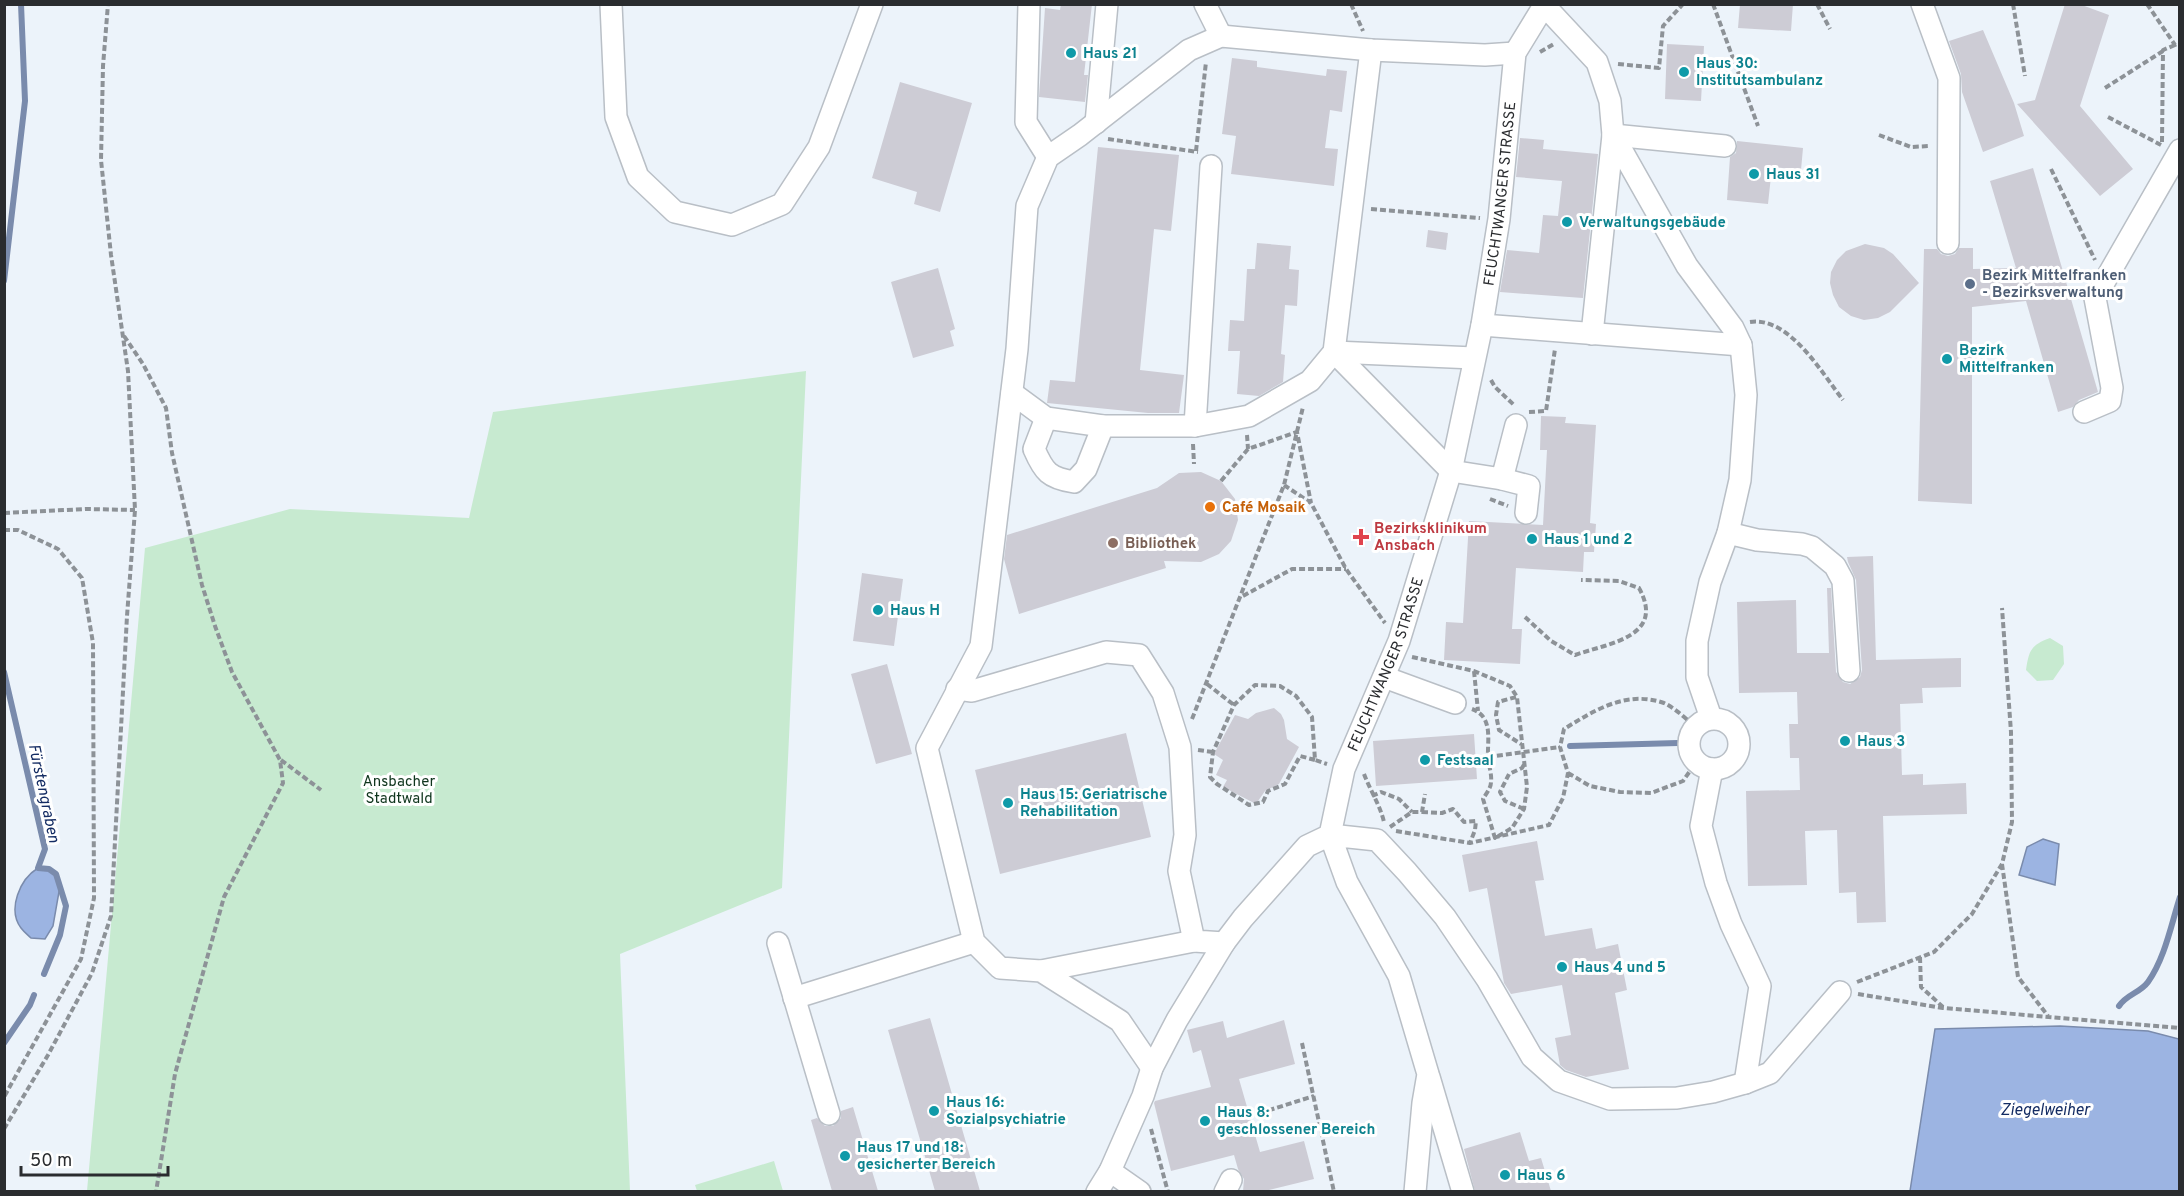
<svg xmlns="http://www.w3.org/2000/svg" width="2184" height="1196" viewBox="0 0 2184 1196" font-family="Overpass,sans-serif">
<rect width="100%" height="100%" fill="#ecf3fa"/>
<path fill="#c7ead0" d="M806,371L782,888L620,954L630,1191H87L145,548L290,509L469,518L493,412Z
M2050,638L2063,646L2064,664L2053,680L2037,681L2026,670C2029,650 2031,645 2050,638Z
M774,1161L783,1191H697L695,1185Z"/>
<path fill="#9cb4e2" stroke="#7a8bac" stroke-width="1.5" d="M2043,839L2059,844L2055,885L2019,875L2027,847Z
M38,868L49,869L56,874L60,886L53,926L45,939L31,938C28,935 24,932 21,928C7,909 20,879 38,868Z
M2060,1026L2148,1031L2179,1039V1191H1910L1935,1029Z"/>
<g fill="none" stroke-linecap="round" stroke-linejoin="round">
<path stroke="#7a8bac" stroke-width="6" d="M4,281L25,101L21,4
M4,672L45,849L38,868L49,869L56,874L66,906L60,935L44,974
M1570,746L1678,743
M2119,1006C2127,994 2140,993 2148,982C2165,958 2171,925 2180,897
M4,1043L30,1005L34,995"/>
</g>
<path fill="#cdccd5" d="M1061,4H1092L1084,75H1088L1085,102L1039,97L1045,8L1060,10Z
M1740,4H1793L1791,31L1738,28Z
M2065,4H2079L2109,15L2080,106L2133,169L2100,196L2017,104L2035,100Z
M1983,30L2014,103L2024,136L1983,152L1962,92L1961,74L1949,41Z
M1667,44L1704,46L1701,101L1665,99Z
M1232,58L1257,61V67L1326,76L1327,69L1347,71L1342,112L1330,110L1325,148L1338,149L1334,186L1231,174L1236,136L1222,134Z
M900,82L972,103L940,212L914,204L917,192L872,178Z
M1520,138L1544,140L1543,149L1598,154L1583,298L1500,292L1507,250L1539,253L1543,215L1558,216L1562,181L1516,177Z
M1737,141L1803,148L1801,170L1772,167L1768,204L1727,200L1730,157L1736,153Z
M1098,147L1179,155L1171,231L1154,229L1140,370L1184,375L1179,413H1148L1047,403L1050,380L1075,382Z
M2033,168L2098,392L2079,400L2073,407L2058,412L2026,301L1972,307V504L1918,501L1924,249H1937L1941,254L1948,256L1955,254L1959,248H1973V269L2016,268L1990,181Z
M1428,230L1448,233L1446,250L1426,247Z
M1257,243L1291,246L1289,269L1299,270L1297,306L1285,305L1281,354L1285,355L1283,382L1259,396L1237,394L1240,351H1228L1230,320L1244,321L1247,269H1255Z
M1865,244L1884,248L1893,254L1919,283L1890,312L1878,318L1864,320L1851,316L1839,307L1833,295L1830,283L1831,272L1837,260L1846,251Z
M938,268L955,329L950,331L954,346L913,358L891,282Z
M1541,416L1566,417L1565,423L1596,425L1590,523L1596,524L1594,552H1584L1583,572L1516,568L1512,629H1522L1520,664L1444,660L1446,622L1463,623L1469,521L1543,525L1547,450H1540Z
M1201,472L1221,481L1235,499L1238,520L1231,541L1219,554L1201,562L1164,561L1166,568L1019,614L1004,559L1007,535L1157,488L1179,473Z
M1873,556L1876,660L1961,658V687L1922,688L1923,703L1900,704L1902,775L1923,774V785L1966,783L1967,814L1883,816L1886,922L1857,923L1856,892L1839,893L1837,830L1805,831L1807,885L1748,886L1746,791L1800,790L1799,758H1790L1789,724H1798L1797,692L1739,693L1737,602L1796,600L1797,653H1829L1827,588H1831L1836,672L1843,682L1850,684L1860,677L1862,670L1856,580L1848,562L1847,557Z
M862,573L903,579L894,646L853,641Z
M887,664L912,754L876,764L851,674Z
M1274,708L1281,714L1284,720L1287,739L1299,747L1279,784L1265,791L1256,804L1223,787L1227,780L1216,775L1223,760L1214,754L1235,715L1248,719L1256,713Z
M1126,733L1151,837L1000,874L975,770Z
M1474,734L1477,779L1376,786L1373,741Z
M1537,841L1544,880L1535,881L1545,936L1592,928L1596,949L1618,944L1627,990L1615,993L1629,1069L1586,1077L1566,1070L1560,1065L1555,1038L1571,1035L1562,985L1511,994L1504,983L1487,888L1469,892L1462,855Z
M930,1018L980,1191H935L888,1030Z
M1284,1020L1295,1064L1239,1079L1260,1152L1304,1141L1314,1179L1265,1191H1243L1244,1179L1238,1169L1234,1155L1171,1171L1154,1103L1155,1101L1211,1087L1201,1050L1193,1053L1187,1030L1223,1021L1227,1038Z
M853,1107L878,1191H832L811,1120L817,1118L825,1126H833L841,1118V1111Z
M1520,1132L1529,1161L1541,1158L1551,1191H1475L1464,1149Z"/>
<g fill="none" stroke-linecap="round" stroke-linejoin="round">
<g stroke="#b9bfc6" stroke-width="24">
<g id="minor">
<path d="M611,4L616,117L638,177L675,212L732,225L782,204L819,147L872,4"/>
<path d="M1029,4L1026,122L1048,157"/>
<path d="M1205,4L1221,36"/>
<path d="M1543,4L1597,62L1610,101L1613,135L1687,266L1733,328L1741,345L1746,395L1740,480L1728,533L1710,582L1697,641V677L1711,718"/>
<path d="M1922,4L1949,78L1948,243"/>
<path d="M1096,123L1107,4"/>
<path d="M1482,325L1741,345"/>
<path d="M1592,334L1613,135L1725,146"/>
<path d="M1334,352L1451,471L1502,479L1516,425"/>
<path d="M1334,352L1474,358"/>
<path d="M1012,393L1046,418L1103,426H1195L1249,416L1310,381L1334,352L1371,50"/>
<path d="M2084,412L2110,401L2112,388L2095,298L2180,150"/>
<path d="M1046,418L1034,449C1044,472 1049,478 1074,482L1086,469L1103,426"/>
<path d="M1195,426L1211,166"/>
<path d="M1502,479L1529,486L1526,513"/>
<path d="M1728,533L1757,540L1802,544L1812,547L1835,566L1843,581L1849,671"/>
<path d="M1384,677L1455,703"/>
<path d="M957,689L972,691L1106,652L1139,655L1163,693L1180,747L1185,835L1179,871L1194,941L1224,943"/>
<circle cx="1714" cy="744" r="25"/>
<path d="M1712,769L1701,826L1716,883L1731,924L1760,986L1745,1083"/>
<path d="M778,943L829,1114"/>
<path d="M1041,971L1194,941"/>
<path d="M794,998L974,942"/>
<path d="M1152,1068L1120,1021L1041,971L1000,968L974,942L927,748L981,646L1017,349L1027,206L1048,157L1080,135L1189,50L1221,36L1371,50L1485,55L1515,53"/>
<path d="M1429,1077L1463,1192"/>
<path d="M1110,1171L1140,1192"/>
<path id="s1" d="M1097,1192L1110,1171L1143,1096L1152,1068L1177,1020L1224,943L1243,918L1307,846L1330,835L1344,769L1399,641L1451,471L1482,325L1499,219L1515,53L1545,4"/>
<path d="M1225,1192L1231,1180"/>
<path d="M1415,1192L1423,1103L1428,1074L1399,976L1347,882L1330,835L1377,840L1407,872L1445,917L1487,979L1532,1057L1559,1081L1610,1099L1677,1098L1713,1092L1745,1083L1770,1073L1840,992"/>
</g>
</g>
<path stroke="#8d9297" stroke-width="4" stroke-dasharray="6 3" stroke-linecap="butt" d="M1351,4L1363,31
M1713,4L1758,126
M1817,4L1830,29
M2013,4L2025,76
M2147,4L2175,45L2180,43
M1540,52L1554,44
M1618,64L1659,68L1663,26L1683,4
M2105,88L2163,51
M2108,117L2161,145
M1879,135L1911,147L1930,146
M1108,139L1198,152
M2162,142L2163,50L2175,45
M1196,151L1206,62
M2051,169L2095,260
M1371,209L1480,218
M2066,277L2086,275
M1750,322C1789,316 1822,373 1843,400
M124,336L143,364L166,408L172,453L202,585L215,626L232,672L280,760L283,783L224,897L175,1074L156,1192
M1491,380L1495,387L1514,405
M1529,412L1546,411L1555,349
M1247,435L1248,449
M1193,444L1194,464
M1221,481L1248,449L1297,432L1311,503
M1284,485L1311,503L1346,569L1385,623
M1490,499L1508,506
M4,513L86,509L135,510
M4,530H18L58,549L82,578L93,643L94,898L81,959L4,1097
M1243,596L1292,569H1346
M1525,617L1551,641L1575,655C1609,643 1666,637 1639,588L1619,581L1581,580
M1412,657L1474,671L1510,686L1517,697L1527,787L1524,809L1512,828L1495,838L1483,799C1486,794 1491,788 1491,782C1492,775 1489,766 1488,759C1487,741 1494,717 1472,709
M1474,671L1478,711
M1207,684L1234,705
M1516,697L1498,702L1496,715L1499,730L1521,744
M1192,719L1284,485L1303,407
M1198,750L1213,752
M1488,757L1560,747
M281,760L321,790
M1315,760L1300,756L1285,784L1268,791L1263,802L1249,805L1217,784L1210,777L1213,752L1234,705L1255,685L1280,686L1296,696L1312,717L1315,760L1327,764
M1568,773L1590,786L1620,792L1651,793L1683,781L1690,771
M1364,774C1370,790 1380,805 1384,822
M1372,796L1381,792L1399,799L1412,812
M1524,809L1505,801L1500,792L1509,774L1522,768L1525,763
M1422,812L1442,813L1453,809L1464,822L1476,821L1475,830L1470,843
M1390,827L1412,812H1422L1425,794
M1396,831L1470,843L1549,825L1563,798L1568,773L1560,747L1564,729C1595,710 1626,690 1664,703C1673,707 1683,716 1690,722
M2002,864L2018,977L2048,1016
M1920,957L1921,987L1943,1007
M1857,982L1934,952L1972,914L2002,864L2012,822L2011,732L2002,608
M1858,994L1943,1008L2180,1028
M1302,1043L1334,1192
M1260,1113L1314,1096
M4,1129L48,1055L92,973L111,916L127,616L135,510L128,371L111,255L101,160L103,66L108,4
M1151,1129L1168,1192"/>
<use href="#minor" stroke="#fff" stroke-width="21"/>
</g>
<g fill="#0f9aa8" stroke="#fff" stroke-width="2">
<circle cx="1071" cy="53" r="6"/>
<circle cx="1684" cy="72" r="6"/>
<circle cx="1754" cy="174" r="6"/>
<circle cx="1567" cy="222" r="6"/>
<circle cx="1947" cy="359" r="6"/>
<circle cx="1532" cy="539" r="6"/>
<circle cx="878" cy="610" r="6"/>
<circle cx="1845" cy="741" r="6"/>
<circle cx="1425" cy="760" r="6"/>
<circle cx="1008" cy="803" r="6"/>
<circle cx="1562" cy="967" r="6"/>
<circle cx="934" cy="1111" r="6"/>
<circle cx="1205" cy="1121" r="6"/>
<circle cx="845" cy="1156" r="6"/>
<circle cx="1505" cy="1175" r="6"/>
</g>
<circle fill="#5c6f8a" stroke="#fff" stroke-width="2" cx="1970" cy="284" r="6"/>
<circle fill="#e8710a" stroke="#fff" stroke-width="2" cx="1210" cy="507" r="6"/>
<path fill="#e0444e" stroke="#fff" stroke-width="2" d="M1358 528h6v6h6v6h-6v6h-6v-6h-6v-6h6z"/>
<circle fill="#8d6e63" stroke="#fff" stroke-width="2" cx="1113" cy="543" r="6"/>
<g text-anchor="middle" stroke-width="6" stroke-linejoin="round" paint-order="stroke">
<g font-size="15" font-weight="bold" fill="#0d838f" stroke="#fff" text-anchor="start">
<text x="1083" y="58">Haus 21</text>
<text x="1696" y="68">Haus 30:<tspan x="1696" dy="17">Institutsambulanz</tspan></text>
<text x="1766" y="179">Haus 31</text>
<text x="1579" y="227">Verwaltungsgebäude</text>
<text x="1959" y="355">Bezirk<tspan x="1959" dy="17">Mittelfranken</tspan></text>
<text x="1544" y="544">Haus 1 und 2</text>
<text x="890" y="615">Haus H</text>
<text x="1857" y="746">Haus 3</text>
<text x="1437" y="765">Festsaal</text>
<text x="1020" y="799">Haus 15: Geriatrische<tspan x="1020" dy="17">Rehabilitation</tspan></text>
<text x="1574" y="972">Haus 4 und 5</text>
<text x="946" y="1107">Haus 16:<tspan x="946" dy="17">Sozialpsychiatrie</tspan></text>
<text x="1217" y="1117">Haus 8:<tspan x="1217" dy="17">geschlossener Bereich</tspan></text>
<text x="857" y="1152">Haus 17 und 18:<tspan x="857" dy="17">gesicherter Bereich</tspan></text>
<text x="1517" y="1180">Haus 6</text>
</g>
<g font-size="15" fill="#2a2c2f" stroke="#fff">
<text dy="5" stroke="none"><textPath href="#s1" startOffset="1100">FEUCHTWANGER STRASSE</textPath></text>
<text dy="5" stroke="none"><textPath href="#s1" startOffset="614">FEUCHTWANGER STRASSE</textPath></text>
</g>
<g font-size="15" font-weight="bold" fill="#4e5e75" stroke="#fff" text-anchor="start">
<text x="1982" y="280">Bezirk Mittelfranken<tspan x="1982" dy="17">- Bezirksverwaltung</tspan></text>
</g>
<g font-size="15" font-weight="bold" fill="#c56008" stroke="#fff" text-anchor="start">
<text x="1222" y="512">Café Mosaik</text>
</g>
<g font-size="15" font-weight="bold" fill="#be3a42" stroke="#fff" text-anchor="start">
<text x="1374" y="533">Bezirksklinikum<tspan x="1374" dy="17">Ansbach</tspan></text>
</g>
<g font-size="15" font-weight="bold" fill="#785e54" stroke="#fff" text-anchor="start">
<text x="1125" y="548">Bibliothek</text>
</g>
<g font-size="15" fill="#0f351d" stroke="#fff">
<text x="399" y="786">Ansbacher<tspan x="399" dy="17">Stadtwald</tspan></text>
</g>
<g font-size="16" font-style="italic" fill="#142c63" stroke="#fff">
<text transform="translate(45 793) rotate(78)" y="6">Fürstengraben</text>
<text x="2045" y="1115">Ziegelweiher</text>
</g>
</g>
<rect width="2184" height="1196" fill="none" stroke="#2a2c2f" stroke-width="12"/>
<path d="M21 1166v9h147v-9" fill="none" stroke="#2a2c2f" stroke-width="3"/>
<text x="30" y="1166" font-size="18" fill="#2a2c2f" stroke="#ffffff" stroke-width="4.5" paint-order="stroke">50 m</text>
</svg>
